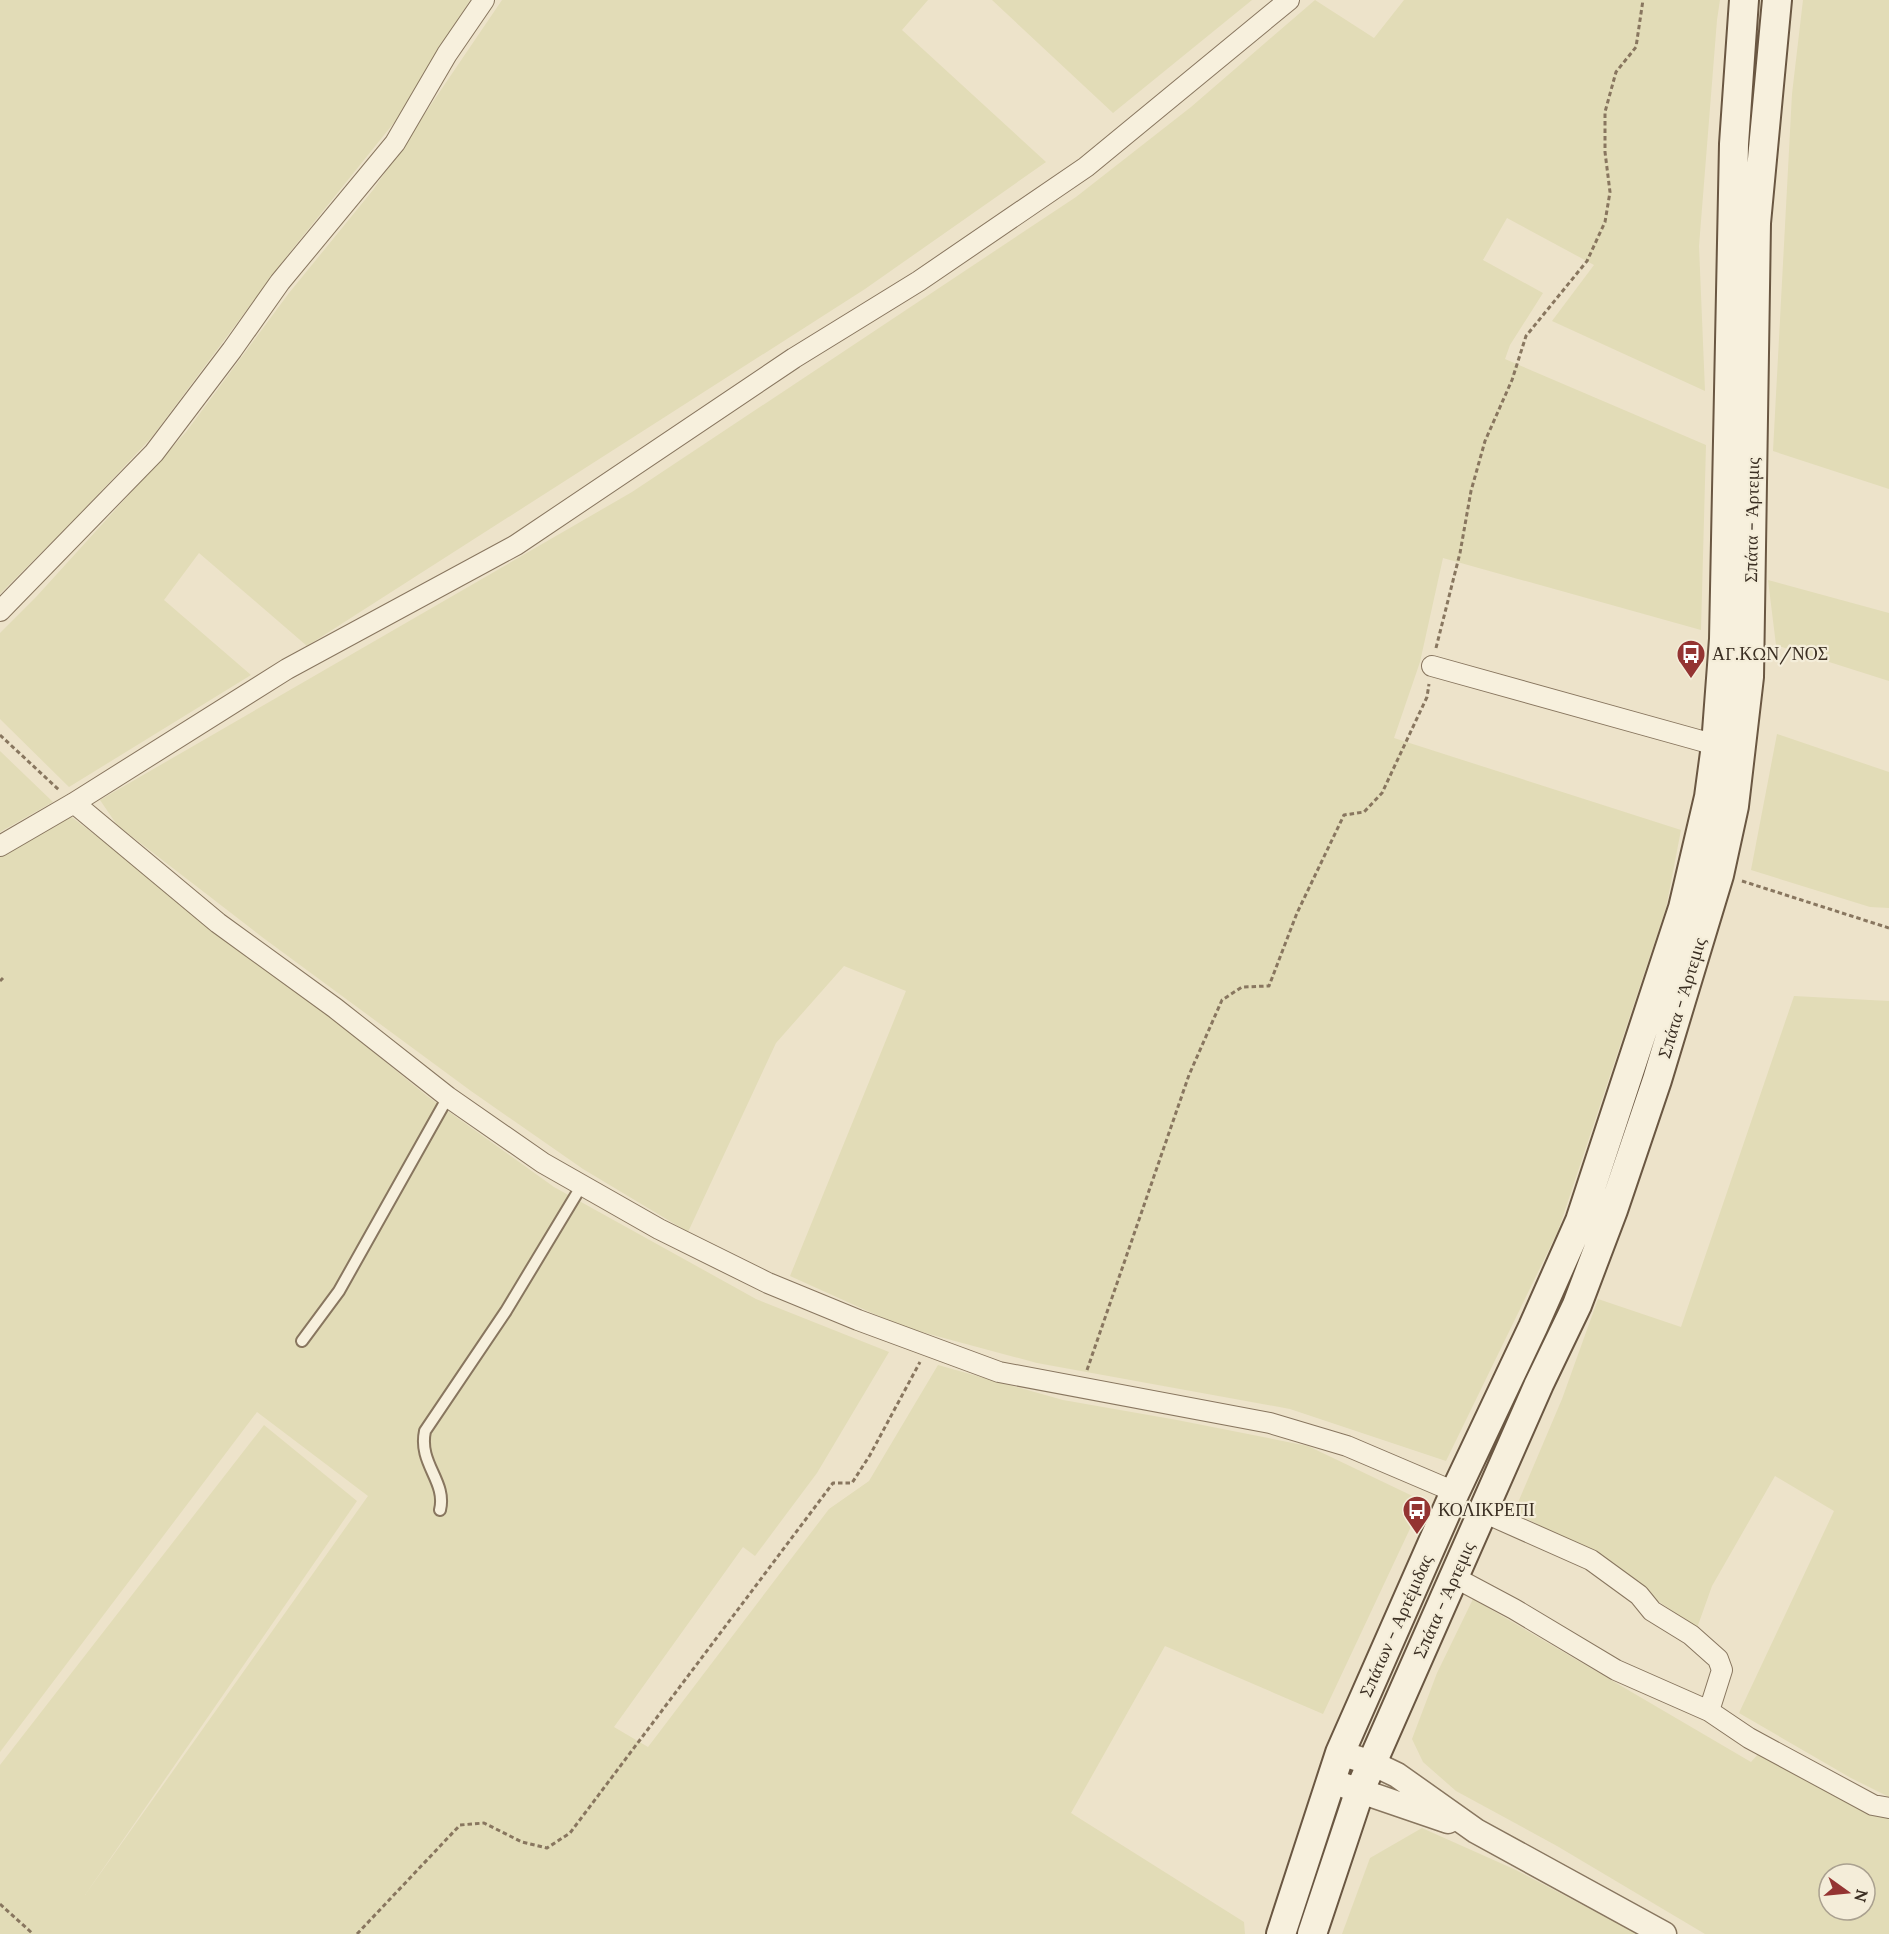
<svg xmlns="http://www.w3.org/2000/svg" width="1889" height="1934" viewBox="0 0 1889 1934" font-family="Lora,serif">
<rect width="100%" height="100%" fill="#ede3ca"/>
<path fill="#e2dcb7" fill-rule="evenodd" d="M0,0H470L405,109L290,252L152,437L72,522L0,594Z
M502,0H928L902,30L1046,162L865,289L307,646L199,553L164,600L251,675L69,787L0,719V633L36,597L186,432L289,293L373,190Z
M992,0H1252L1113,113Z
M1315,0L1374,38L1404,0H1720L1717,20L1699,246L1705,391L1552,321L1594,265L1507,218L1483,260L1543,293L1510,345L1505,359L1706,445L1701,630L1443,558L1420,662L1394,738L1681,830L1666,908L1558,1231L1446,1461L1290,1409L1037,1363L903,1327L790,1276L906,991L844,966L776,1043L688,1232L583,1169L471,1091L262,937L117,825L100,800L632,492L1076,197L1191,107Z
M1803,0H1889V489L1773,451L1792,94Z
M1768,580L1889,613V681L1776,645Z
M1777,734L1889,772V908L1870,907L1751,870Z
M0,751L53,802L0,832Z
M69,815L300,992L427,1096L554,1187L756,1299L889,1352L817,1473L755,1556L743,1547L614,1727L648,1747L829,1509L869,1481L938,1365L1063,1400L1177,1420L1308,1446L1423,1501L1323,1714L1165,1646L1071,1813L1244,1922L1245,1934H0V1765L264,1425L357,1501L85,1895L368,1496L257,1412L0,1752V857Z
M1794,996L1889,1001V1797L1851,1778L1739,1713L1834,1511L1775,1476L1712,1586L1697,1628L1658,1601L1614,1564L1514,1512L1562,1399L1598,1299L1681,1327Z
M1473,1599L1751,1762L1760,1752L1889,1815V1934H1705L1557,1846L1456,1791L1423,1762L1412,1739L1437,1673ZM1829,1874H1865V1910H1829Z
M1422,1828L1516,1870L1638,1934H1342L1370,1858Z"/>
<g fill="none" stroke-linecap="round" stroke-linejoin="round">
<g stroke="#88765f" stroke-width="14">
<path id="service" d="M302,1341L339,1291L448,1097
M440,1510C447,1481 418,1464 425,1431L506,1311L582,1185"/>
</g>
<g stroke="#88765f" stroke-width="22">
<path id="minor" d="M0,611L154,453L232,350L280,282L395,143L447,54L484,0
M1432,666L1716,745
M74,803L218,923L335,1008L448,1097L543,1163L659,1229L768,1283L858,1320L999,1372L1270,1423L1347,1446L1455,1492
M0,846L74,803L287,669L516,545L794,358L919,281L1086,167L1289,0
M1483,1512L1591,1560L1639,1595L1652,1611L1691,1635L1718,1659L1722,1670L1709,1711
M1454,1577L1514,1609L1616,1670L1709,1711L1749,1738L1873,1805L1889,1808"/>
</g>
<g stroke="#88765f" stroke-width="27">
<path id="tertiary" d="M1340,1753L1372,1763L1397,1775L1476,1831L1664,1934
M1331,1781L1448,1821"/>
</g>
<g stroke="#6a5742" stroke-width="32">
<path id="secondary" d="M1281,1934L1340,1753L1455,1492L1533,1327L1580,1221L1683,908L1709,797L1716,745L1724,639L1734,144L1744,0
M1312,1934L1360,1790L1539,1384L1577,1305L1613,1210L1657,1080L1719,875L1734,806L1749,677L1756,223L1777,0"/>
</g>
<path stroke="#88765f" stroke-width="3" stroke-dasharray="4.5 3" stroke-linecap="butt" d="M1436,648L1460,553L1471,491L1485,441L1512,380L1526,336L1587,261L1605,222L1610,192L1605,152V112L1616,72L1636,47L1643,0
M0,735L59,790
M1742,881L1889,928
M0,981L3,978
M1087,1370L1189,1075L1222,1000L1242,987L1269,986L1297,913L1344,815L1364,812L1382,793L1427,697L1429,684
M0,1904L33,1934
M357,1934L460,1825L484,1823L522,1842L547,1848L570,1833L833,1483H852L870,1455L920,1362"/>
<use href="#service" stroke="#f7f0dd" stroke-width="10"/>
<use href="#minor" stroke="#f7f0dd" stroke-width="20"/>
<use href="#tertiary" stroke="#f7f0dd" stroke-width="24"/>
<use href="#secondary" stroke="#f7f0dd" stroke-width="28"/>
</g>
<defs>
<g id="bus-pin" transform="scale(1.5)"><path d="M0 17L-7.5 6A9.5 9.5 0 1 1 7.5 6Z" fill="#943432" stroke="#f4edd9"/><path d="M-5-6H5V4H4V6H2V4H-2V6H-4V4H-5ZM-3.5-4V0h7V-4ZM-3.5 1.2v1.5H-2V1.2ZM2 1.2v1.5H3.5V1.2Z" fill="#fff"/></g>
</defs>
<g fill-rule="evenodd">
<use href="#bus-pin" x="1691" y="654"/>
<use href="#bus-pin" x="1417" y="1510"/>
</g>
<g text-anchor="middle" stroke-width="4.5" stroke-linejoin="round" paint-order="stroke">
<g font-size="18" fill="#3a2e22" stroke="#f4edd9">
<text transform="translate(1752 520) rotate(-89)" y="6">Σπάτα - Άρτεμις</text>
<text transform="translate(1682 998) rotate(-73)" y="6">Σπάτα - Άρτεμις</text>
<text transform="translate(1444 1600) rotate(-66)" y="6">Σπάτα - Άρτεμις</text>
<text transform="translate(1396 1626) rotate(-66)" y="6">Σπάτων - Αρτέμιδας</text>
</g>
<g font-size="18" fill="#3a2e22" stroke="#f4edd9" text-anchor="start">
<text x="1712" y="660">ΑΓ.ΚΩΝ/ΝΟΣ</text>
<text x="1438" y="1516">ΚΟΛΙΚΡΕΠΙ</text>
</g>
</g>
<g transform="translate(1847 1892) rotate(105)"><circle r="28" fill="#f4edd9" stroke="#aaa190" stroke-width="1.5"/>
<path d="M0-4.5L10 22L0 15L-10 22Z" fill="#943432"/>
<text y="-9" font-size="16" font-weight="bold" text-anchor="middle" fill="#3a2e22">N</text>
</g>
</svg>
